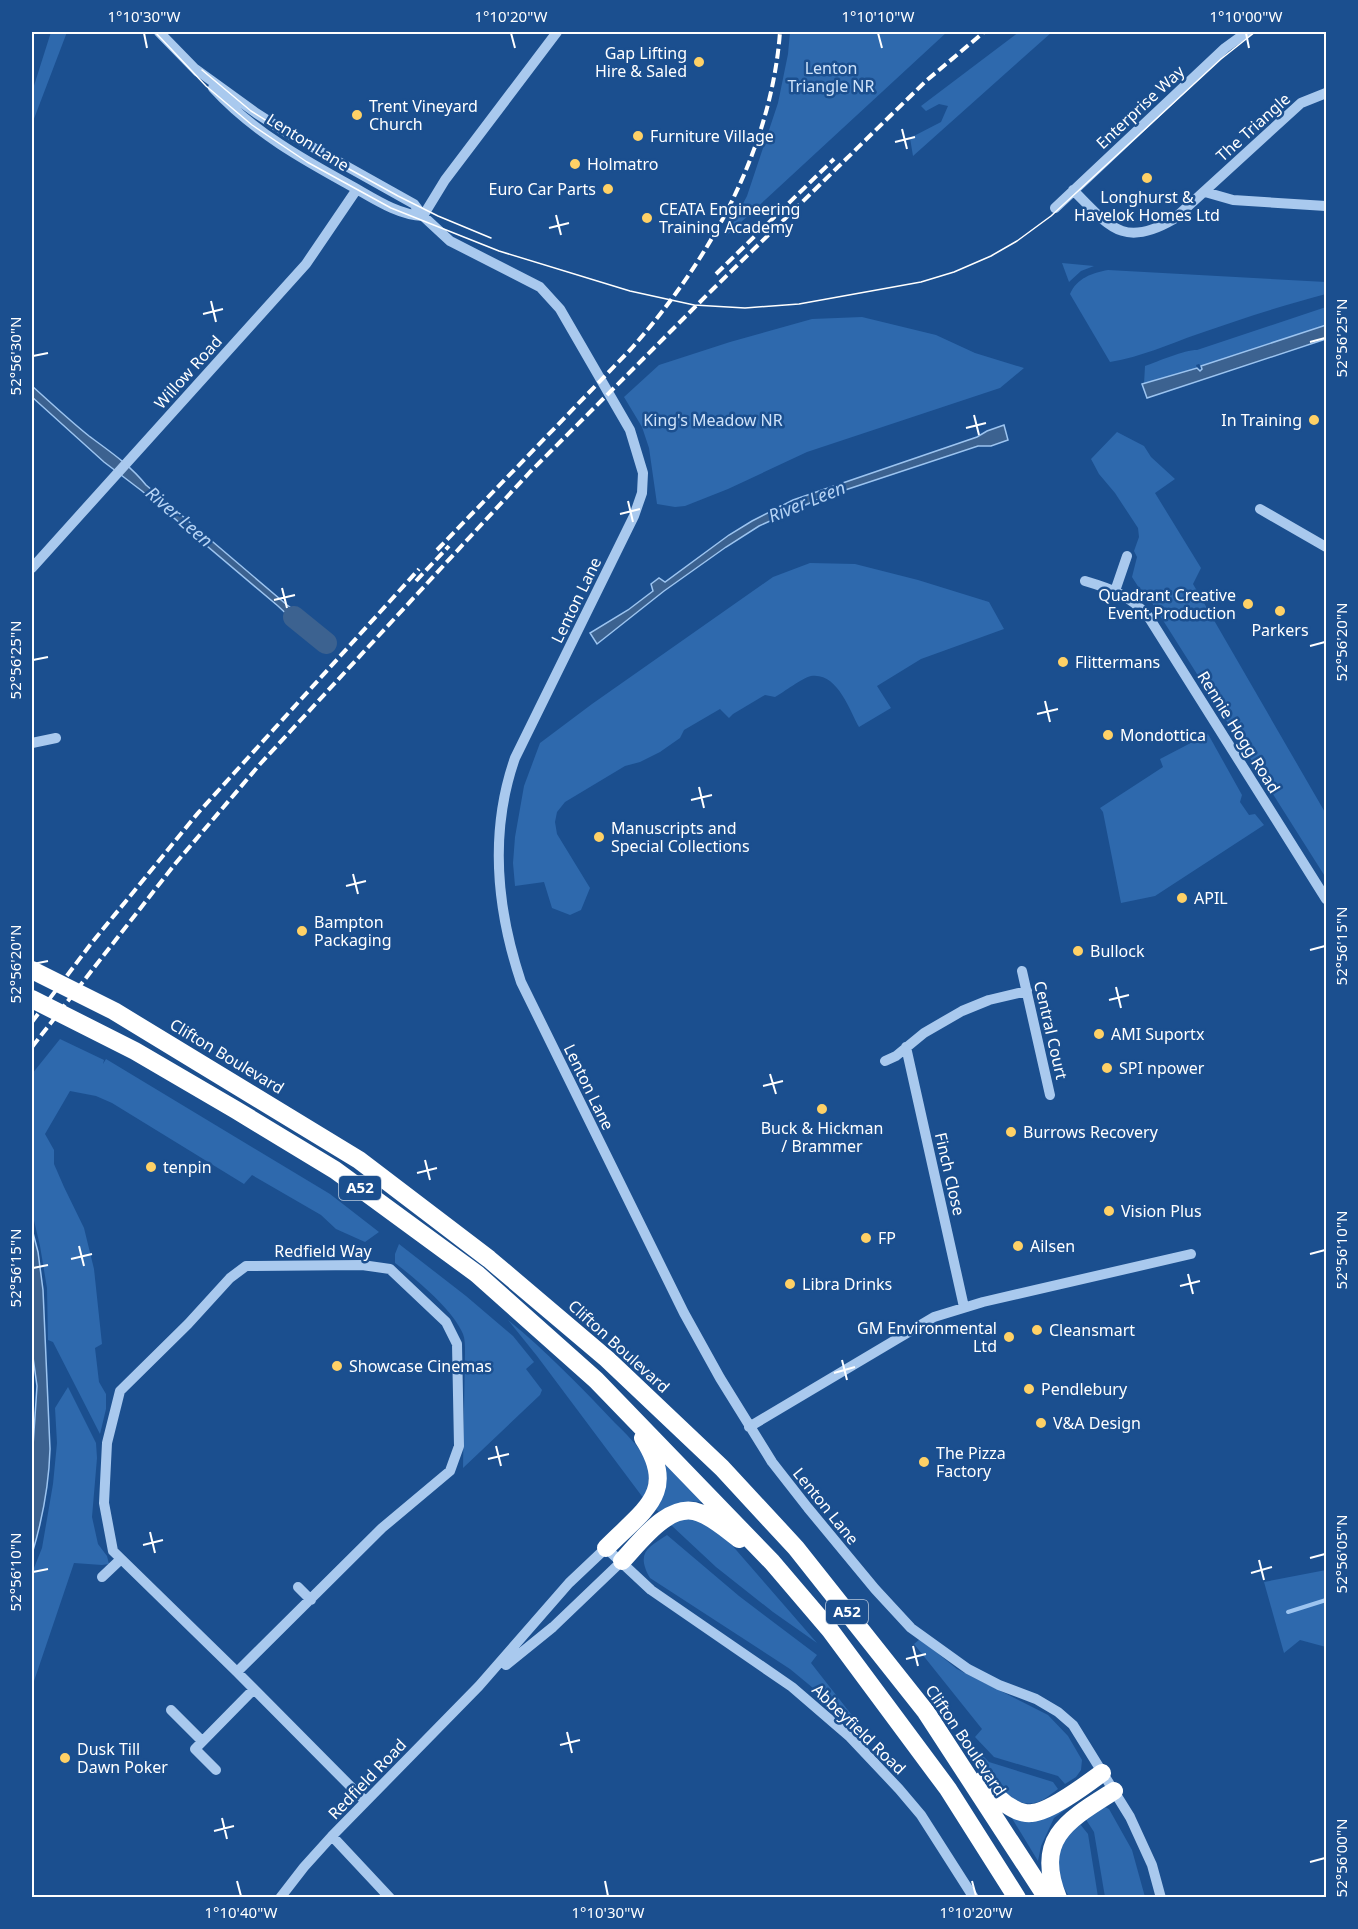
<svg xmlns="http://www.w3.org/2000/svg" width="1358" height="1929" viewBox="0 0 1358 1929" font-family="'Noto Sans',sans-serif">
<rect width="100%" height="100%" fill="#1b4f8f"/>
<path fill="#2e69ad" d="M51,32H67L32,124V92Z
M790,32H947L726,236L747,196L778,103L788,54Z
M1019,32H1052L913,156L910,138L941,122L948,106L939,104L926,111L921,106Z
M1062,263L1094,266L1081,271L1069,282Z
M1108,270L1326,282V294C1284,305 1240,319 1198,334C1169,344 1141,357 1110,362L1070,294C1077,278 1092,273 1108,270Z
M1326,307V325L1201,366L1199,364L1196,365L1197,368L1144,384L1145,366C1159,361 1184,350 1197,350Z
M862,317L936,335L975,353L1024,368L1000,388L807,452L728,489L685,506L675,507L657,504L649,448L642,427L624,397L659,365L730,342L812,319Z
M1117,432L1144,446L1151,457L1175,479L1155,493L1201,568L1193,584L1326,814V878L1147,595L1139,588L1132,577L1137,557L1134,551L1139,537L1138,528L1115,493L1099,474L1091,459Z
M810,563L855,564L918,580L989,602L1004,629L921,659L877,686L891,708L859,727C849,709 837,672 811,676C802,678 784,692 775,697L765,695L733,714L729,718L720,709L684,730L680,738L660,752L640,762L625,766L565,802L557,812L555,822L557,834L590,888L581,910L570,915L552,908L544,882L515,886L513,863L515,837L524,786L540,743L592,704L773,577Z
M1208,734L1242,795L1240,802L1249,815L1255,814L1264,825L1155,896L1121,903L1103,812L1100,808L1163,767L1160,759Z
M60,1039L104,1060L103,1064L106,1059L330,1194L379,1232L365,1242L336,1229L321,1215L252,1175L244,1184L112,1103L96,1096L70,1091L45,1134L54,1150V1164L64,1187L84,1228L94,1269L102,1344L95,1348L99,1382L106,1394V1409L100,1434L53,1342L48,1340L47,1288L40,1246L32,1212V1074Z
M399,1244L466,1296L513,1336L534,1362L526,1369L542,1390L540,1395L463,1468L465,1352C465,1346 465,1339 463,1334C453,1310 416,1279 395,1263V1254Z
M508,1320C546,1351 581,1387 615,1423C625,1433 638,1445 645,1458C651,1471 649,1485 644,1499L537,1356Z
M68,1387L96,1443L97,1458L92,1517L98,1544L107,1556L109,1564L102,1565L74,1563L32,1687V1573L42,1548L53,1484L57,1443L55,1408Z
M663,1460L702,1502C685,1500 674,1504 659,1512L654,1508Z
M690,1518L717,1528L817,1643L773,1612L716,1567L671,1525L681,1520Z
M667,1535L739,1596L817,1655L811,1663L869,1737L875,1742L869,1743L830,1702L790,1669L650,1578C636,1553 647,1548 667,1535Z
M1326,1570V1647L1300,1640L1284,1653L1264,1582Z
M920,1639L957,1669L1048,1715L1068,1736L1082,1760L1081,1770L1076,1777L1065,1784L1058,1776L994,1757L975,1737L982,1729L914,1644Z
M963,1736L989,1762L1053,1782L1058,1789C1052,1793 1045,1800 1038,1802C1005,1813 977,1759 963,1736Z
M1066,1803L1069,1807L1054,1818L1041,1846L1038,1861L1010,1815Z
M1103,1806L1109,1809L1132,1850L1145,1897H1105L1094,1832L1083,1815Z
M1080,1824L1088,1834L1098,1897H1069L1058,1876L1055,1849Z"/>
<path fill="#3c6290" stroke="#9cc4f0" stroke-width="1.5" d="M1326,325V339L1147,398L1142,384L1197,368L1200,371L1202,369L1201,366Z
M32,386C50,402 69,420 89,436C109,451 129,464 146,485L287,605L323,630L314,640L278,606L142,491L104,462L32,397Z
M1004,425L1008,440L991,446H978L821,498L759,526L726,547L664,591L597,644L590,633L628,610L653,591L651,584L659,578L665,582L729,535L752,521L793,500L977,437L987,431Z
M32,1229L38,1252L43,1290L50,1449C49,1484 42,1521 32,1554V1461L37,1386L32,1350Z"/>
<g fill="none" stroke-linecap="round" stroke-linejoin="round">
<path stroke="#9cc4f0" stroke-width="4" d="M1288,1612L1326,1600"/>
<path stroke="#3c6290" stroke-width="22" d="M294,617L326,643"/>
<path stroke="#a9c9ee" stroke-width="10" d="M159,32L198,72
M194,68L256,113L289,134L414,204L423,216L450,241L540,287L560,309L630,430L643,473L642,493L634,516L515,758C489,832 497,910 521,982L684,1313L720,1378L772,1462L808,1508L875,1589L911,1628L968,1669L999,1685L1036,1699L1058,1712L1073,1725L1130,1817L1152,1865L1161,1898
M213,88C253,132 304,160 355,188C376,200 399,215 423,216
M1073,190C1109,226 1123,249 1174,219L1301,103L1326,93
M1205,192L1233,200L1326,206
M1055,208L1225,48L1247,32
M423,216L445,180L557,32
M1260,509L1326,547
M32,568L306,264L357,189
M1085,581C1112,589 1129,595 1148,616L1326,899
M1115,591L1127,556
M32,743L56,738
M1022,971L1050,1095
M906,1047L964,1307
M885,1061L896,1056L924,1033L962,1011L989,1000L1027,991
M749,1427L934,1317L983,1302L1191,1254
M102,1577L121,1559
M298,1587L311,1600
M506,1665L553,1627L622,1561
M237,1672L382,1528L450,1471L459,1446L457,1344L446,1322L390,1269L362,1265L246,1266L230,1278L188,1324L120,1391L107,1443L104,1503L113,1551L237,1672L365,1801
M171,1710L202,1741
M216,1770L195,1749L254,1689
M332,1836L390,1898
M280,1898L304,1867L332,1836L479,1686L569,1583L606,1548L651,1590L792,1687L850,1737L899,1789L921,1815L974,1898"/>
<path stroke="#fff" stroke-width="18" d="M32,970L114,1011L359,1160L489,1259L607,1359L722,1468L796,1548L926,1712L1047,1898
M32,999L135,1051L236,1110L335,1170L477,1274L596,1380L772,1562L830,1630L948,1789L1017,1898
M606,1548C643,1510 679,1493 643,1438
M622,1561C640,1542 670,1500 700,1513C714,1518 727,1530 739,1539
M983,1780C992,1791 1001,1803 1014,1809C1019,1812 1027,1814 1032,1813C1050,1812 1087,1784 1102,1773
M1058,1898C1034,1838 1068,1820 1114,1791"/>
<path stroke="#fff" stroke-width="1.5" d="M155,32L206,86L252,125L307,162L391,208L499,251L630,291L694,305L745,308L799,304L921,282L954,272L991,256L1017,241L1051,216L1221,59L1255,32
M202,70L251,111L302,143L398,196L438,216L491,238"/>
<path stroke="#fff" stroke-width="4" stroke-dasharray="10 4.5" stroke-linecap="butt" d="M716,274L834,159
M437,550L631,349C709,261 771,151 780,32
M416,581L449,546
M32,1022L90,945L198,813L419,569
M32,1047L175,864L261,763L530,472L709,293L926,81L984,32"/>
</g>
<path fill="none" stroke="#fff" stroke-width="2" d="M144,33L147,48M511,33L515,48M878,33L882,48M1246,33L1249,48M902,129L907,149M895,142L915,137M556,215L561,235M549,228L569,223M211,301L216,322M203,314L223,309M1310,342L1325,338M33,356L48,353M974,415L979,435M966,428L986,423M628,501L633,522M620,514L640,509M282,588L287,608M274,600L295,595M1310,646L1325,642M33,660L48,657M1045,701L1050,722M1037,714L1058,709M699,787L704,808M691,800L712,795M353,874L358,894M346,886L366,881M1310,950L1325,946M33,964L48,961M1116,987L1121,1008M1109,1000L1129,995M770,1074L776,1094M763,1086L783,1081M425,1160L430,1180M417,1173L437,1168M79,1246L84,1266M1310,1254L1325,1250M71,1259L92,1254M33,1268L48,1265M1188,1274L1193,1294M1180,1286L1200,1281M842,1360L847,1380M834,1373L855,1367M496,1446L501,1466M488,1459L509,1454M150,1532L155,1553M143,1545L163,1540M1310,1558L1325,1554M1259,1560L1264,1580M33,1572L48,1569M1251,1573L1272,1567M913,1646L918,1666M906,1659L926,1654M567,1732L572,1753M560,1745L580,1740M222,1818L227,1839M214,1831L234,1826M1310,1862L1325,1858M237,1881L241,1896M605,1881L608,1896M972,1881L976,1896"/>
<g fill="#ffd166" stroke="#1b4f8f" stroke-width="2">
<circle cx="699" cy="62" r="6"/>
<circle cx="357" cy="115" r="6"/>
<circle cx="638" cy="136" r="6"/>
<circle cx="575" cy="164" r="6"/>
<circle cx="1147" cy="178" r="6"/>
<circle cx="608" cy="189" r="6"/>
<circle cx="647" cy="218" r="6"/>
<circle cx="1314" cy="420" r="6"/>
<circle cx="1248" cy="604" r="6"/>
<circle cx="1280" cy="611" r="6"/>
<circle cx="1063" cy="662" r="6"/>
<circle cx="1108" cy="735" r="6"/>
<circle cx="599" cy="837" r="6"/>
<circle cx="1182" cy="898" r="6"/>
<circle cx="302" cy="931" r="6"/>
<circle cx="1078" cy="951" r="6"/>
<circle cx="1099" cy="1034" r="6"/>
<circle cx="1107" cy="1068" r="6"/>
<circle cx="822" cy="1109" r="6"/>
<circle cx="1011" cy="1132" r="6"/>
<circle cx="151" cy="1167" r="6"/>
<circle cx="1109" cy="1211" r="6"/>
<circle cx="866" cy="1238" r="6"/>
<circle cx="1018" cy="1246" r="6"/>
<circle cx="790" cy="1284" r="6"/>
<circle cx="1037" cy="1330" r="6"/>
<circle cx="1009" cy="1337" r="6"/>
<circle cx="337" cy="1366" r="6"/>
<circle cx="1029" cy="1389" r="6"/>
<circle cx="1041" cy="1423" r="6"/>
<circle cx="924" cy="1462" r="6"/>
<circle cx="65" cy="1758" r="6"/>
</g>
<g text-anchor="middle" stroke-width="5" stroke-linejoin="round" paint-order="stroke">
<g fill="#1b4f8f" stroke="#bbcadd" stroke-width="1.5">
<rect x="339" y="1176" width="42" height="24" rx="4.5"/>
<rect x="826" y="1600" width="42" height="24" rx="4.5"/>
</g>
<g font-size="15" font-weight="bold" fill="#fff">
<text x="360" y="1193">A52</text>
<text x="847" y="1617">A52</text>
</g>
<g font-size="16" fill="#fff" stroke="#1b4f8f" text-anchor="start">
<text x="687" y="59" text-anchor="end">Gap Lifting<tspan x="687" dy="18">Hire &amp; Saled</tspan></text>
<text x="369" y="112">Trent Vineyard<tspan x="369" dy="18">Church</tspan></text>
<text x="650" y="142">Furniture Village</text>
<text x="587" y="170">Holmatro</text>
<text x="596" y="195" text-anchor="end">Euro Car Parts</text>
<text x="1147" y="203" text-anchor="middle">Longhurst &amp;<tspan x="1147" dy="18">Havelok Homes Ltd</tspan></text>
<text x="659" y="215">CEATA Engineering<tspan x="659" dy="18">Training Academy</tspan></text>
<text x="1302" y="426" text-anchor="end">In Training</text>
<text x="1236" y="601" text-anchor="end">Quadrant Creative<tspan x="1236" dy="18">Event Production</tspan></text>
<text x="1280" y="636" text-anchor="middle">Parkers</text>
<text x="1075" y="668">Flittermans</text>
<text x="1120" y="741">Mondottica</text>
<text x="611" y="834">Manuscripts and<tspan x="611" dy="18">Special Collections</tspan></text>
<text x="1194" y="904">APIL</text>
<text x="314" y="928">Bampton<tspan x="314" dy="18">Packaging</tspan></text>
<text x="1090" y="957">Bullock</text>
<text x="1111" y="1040">AMI Suportx</text>
<text x="1119" y="1074">SPI npower</text>
<text x="822" y="1134" text-anchor="middle">Buck &amp; Hickman<tspan x="822" dy="18">/ Brammer</tspan></text>
<text x="1023" y="1138">Burrows Recovery</text>
<text x="163" y="1173">tenpin</text>
<text x="1121" y="1217">Vision Plus</text>
<text x="878" y="1244">FP</text>
<text x="1030" y="1252">Ailsen</text>
<text x="802" y="1290">Libra Drinks</text>
<text x="997" y="1334" text-anchor="end">GM Environmental<tspan x="997" dy="18">Ltd</tspan></text>
<text x="1049" y="1336">Cleansmart</text>
<text x="349" y="1372">Showcase Cinemas</text>
<text x="1041" y="1395">Pendlebury</text>
<text x="1053" y="1429">V&amp;A Design</text>
<text x="936" y="1459">The Pizza<tspan x="936" dy="18">Factory</tspan></text>
<text x="77" y="1755">Dusk Till<tspan x="77" dy="18">Dawn Poker</tspan></text>
</g>
<g font-size="16" fill="#cfe3fa" stroke="#1b4f8f">
<text x="831" y="74">Lenton<tspan x="831" dy="18">Triangle NR</tspan></text>
<text x="713" y="426">King's Meadow NR</text>
</g>
<g font-size="16" fill="#fff" stroke="#1b4f8f">
<text transform="translate(1140 107) rotate(-43)" y="6">Enterprise Way</text>
<text transform="translate(1253 127) rotate(-42)" y="6">The Triangle</text>
<text transform="translate(308 142) rotate(32)" y="6">Lenton Lane</text>
<text transform="translate(188 372) rotate(-48)" y="6">Willow Road</text>
<text transform="translate(576 600) rotate(-64)" y="6">Lenton Lane</text>
<text transform="translate(1239 732) rotate(58)" y="6">Rennie Hogg Road</text>
<text transform="translate(1051 1030) rotate(77)" y="6">Central Court</text>
<text transform="translate(227 1056) rotate(31)" y="6">Clifton Boulevard</text>
<text transform="translate(589 1087) rotate(64)" y="6">Lenton Lane</text>
<text transform="translate(950 1174) rotate(77)" y="6">Finch Close</text>
<text x="323" y="1257">Redfield Way</text>
<text transform="translate(619 1346) rotate(42)" y="6">Clifton Boulevard</text>
<text transform="translate(826 1506) rotate(51)" y="6">Lenton Lane</text>
<text transform="translate(859 1729) rotate(44)" y="6">Abbeyfield Road</text>
<text transform="translate(966 1740) rotate(56)" y="6">Clifton Boulevard</text>
<text transform="translate(367 1779) rotate(-46)" y="6">Redfield Road</text>
</g>
<g font-size="18" font-style="italic" fill="#b5d3f5" stroke="#1b4f8f">
<text transform="translate(807 502) rotate(-22)" y="6">River Leen</text>
<text transform="translate(179 517) rotate(41)" y="6">River Leen</text>
</g>
</g>
<rect width="1358" height="1929" fill="none" stroke="#1b4f8f" stroke-width="66"/>
<rect x="33" y="33" width="1292" height="1863" fill="none" stroke="#fff" stroke-width="2"/>
<g font-size="15" text-anchor="middle" fill="#fff">
<text x="144" y="22">1°10'30"W</text>
<text x="511" y="22">1°10'20"W</text>
<text x="878" y="22">1°10'10"W</text>
<text x="1246" y="22">1°10'00"W</text>
<text transform="translate(1342 338) rotate(-90)" y="5">52°56'25"N</text>
<text transform="translate(16 356) rotate(-90)" y="5">52°56'30"N</text>
<text transform="translate(1342 642) rotate(-90)" y="5">52°56'20"N</text>
<text transform="translate(16 660) rotate(-90)" y="5">52°56'25"N</text>
<text transform="translate(1342 946) rotate(-90)" y="5">52°56'15"N</text>
<text transform="translate(16 964) rotate(-90)" y="5">52°56'20"N</text>
<text transform="translate(1342 1250) rotate(-90)" y="5">52°56'10"N</text>
<text transform="translate(16 1268) rotate(-90)" y="5">52°56'15"N</text>
<text transform="translate(1342 1554) rotate(-90)" y="5">52°56'05"N</text>
<text transform="translate(16 1572) rotate(-90)" y="5">52°56'10"N</text>
<text transform="translate(1342 1858) rotate(-90)" y="5">52°56'00"N</text>
<text x="241" y="1918">1°10'40"W</text>
<text x="608" y="1918">1°10'30"W</text>
<text x="976" y="1918">1°10'20"W</text>
</g>
</svg>
